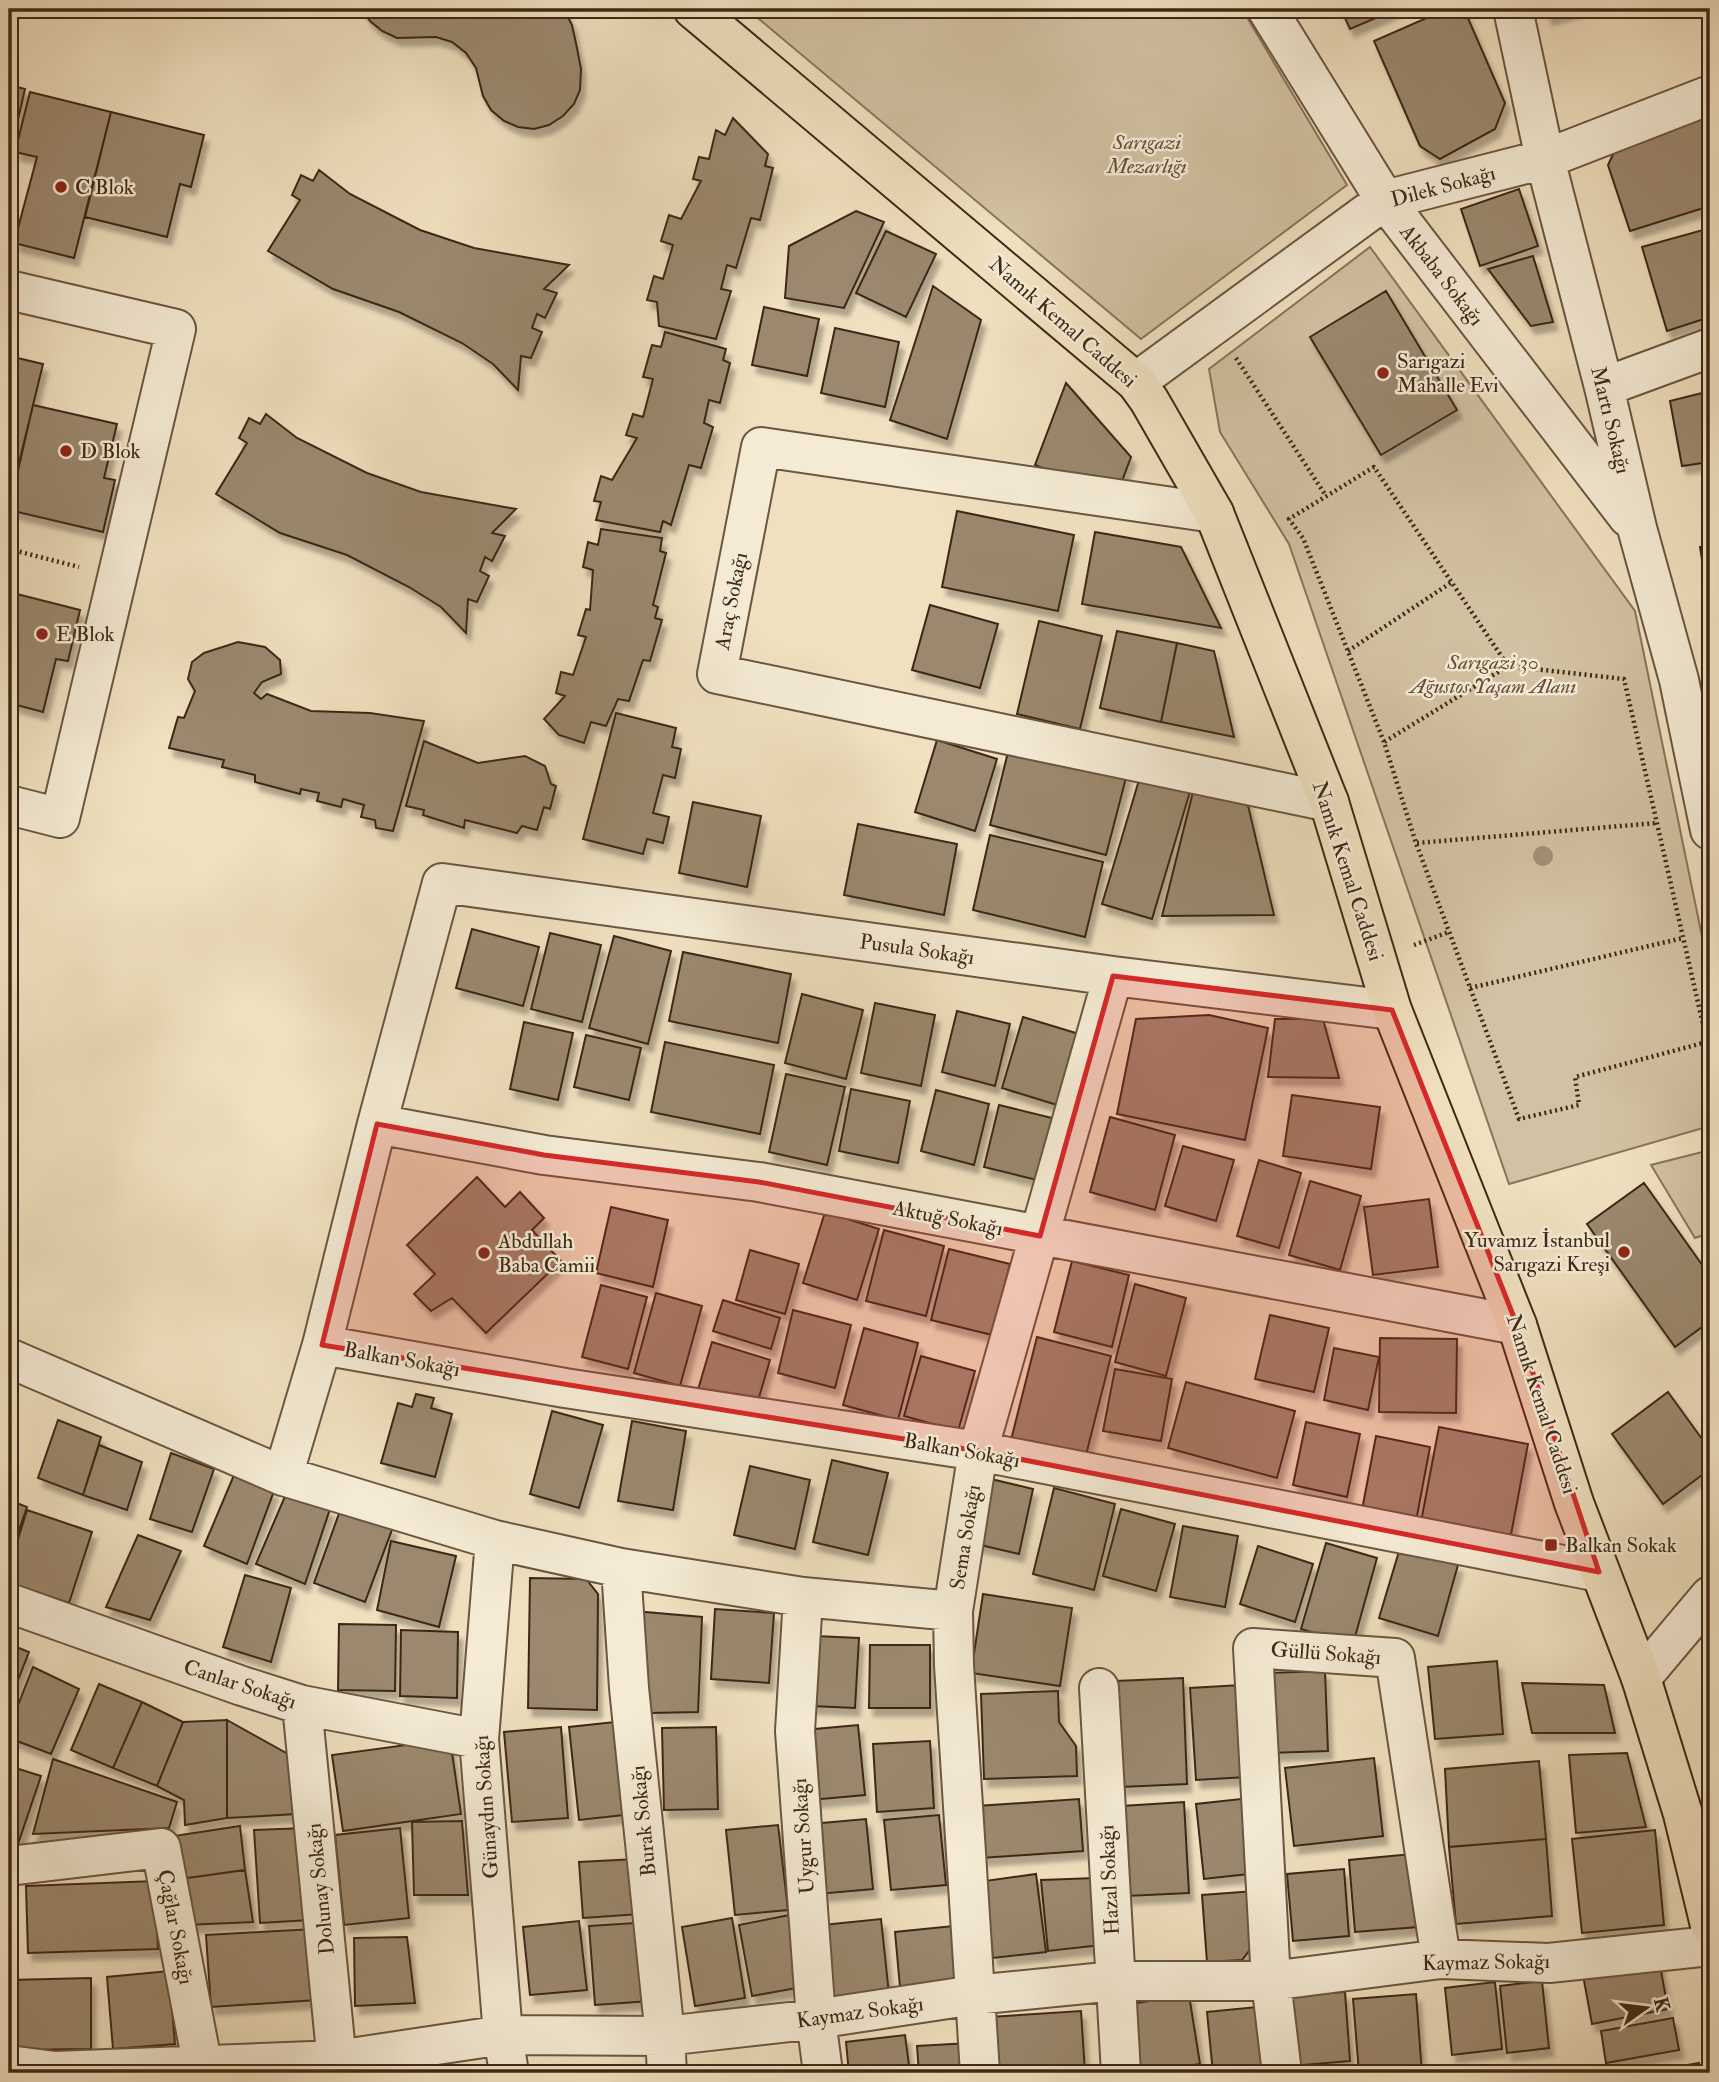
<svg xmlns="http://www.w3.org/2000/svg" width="1719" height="2082" viewBox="0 0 1719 2082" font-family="'IM FELL Double Pica',serif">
<defs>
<filter id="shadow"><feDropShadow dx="4.5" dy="8" stdDeviation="2" flood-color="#0004"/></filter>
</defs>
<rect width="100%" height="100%" fill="#f0e0bf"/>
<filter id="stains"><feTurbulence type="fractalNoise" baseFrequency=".00286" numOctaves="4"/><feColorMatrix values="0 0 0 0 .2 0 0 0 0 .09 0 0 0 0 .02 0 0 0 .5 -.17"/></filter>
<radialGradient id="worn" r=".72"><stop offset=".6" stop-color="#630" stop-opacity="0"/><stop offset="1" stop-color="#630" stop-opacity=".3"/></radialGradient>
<path fill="#d2c1a2" stroke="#88745c" stroke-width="2" d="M747,9H1242L1347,185L1141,339Z
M1370,247L1635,611L1710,975V1126L1509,1184L1289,544L1220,432L1209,369Z
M1710,1150V1233L1695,1238L1651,1165Z"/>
<path fill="#9b886e" stroke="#3e2817" stroke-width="2" filter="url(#shadow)" d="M362,9H564L572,25L577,48L581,69L580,90L574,104L563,116L549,125L534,129L518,127L504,121L491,110L483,96L476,68L466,53L452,42L436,37L397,38L382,31L370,21Z
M1341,9H1397L1350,29Z
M1447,9H1464L1505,103L1495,129L1440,159L1420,146L1374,41Z
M1545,9H1578L1548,17Z
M9,85L25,89L13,141L9,140Z
M30,92L111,112L74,258L14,243L37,157L15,152Z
M111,112L204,135L191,187L180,184L167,237L85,217Z
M1707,113L1710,121V206L1630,231L1608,165L1616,148Z
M733,118L768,154L765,166L773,168L760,220L751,218L736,268L727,265L721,289L731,291L716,339L659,326L657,302L647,300L654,276L663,279L673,245L661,241L669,215L681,219L701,181L693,179L699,157L709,159L716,130L725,135Z
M319,170L350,194L420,230L474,248L569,265L544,289L557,293L545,318L537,314L532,328L542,332L531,358L521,356L518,390L493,364L462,343L399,312L333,289L268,251L300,200L292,195L301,175L313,181Z
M1519,189L1538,246L1480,266L1461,209Z
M856,211L884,222L844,308L785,298L789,246Z
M1710,228V317L1667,331L1642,247Z
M886,231L936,254L906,317L856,293Z
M1533,256L1553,322L1531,326L1488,269Z
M933,286L981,320L947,439L890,420Z
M1386,291L1457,410L1381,455L1310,337Z
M764,307L819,319L807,376L752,365Z
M835,328L899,342L885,407L821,393Z
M665,332L726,349L723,360L730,363L720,403L709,400L704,423L713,427L701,468L689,465L671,525L663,521L660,532L596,520L601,502L594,501L601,476L612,480L637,438L626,435L633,414L643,417L653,379L643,377L652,345L661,347Z
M9,356L43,364L9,504Z
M1066,383L1131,457L1116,497L1035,465Z
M1710,391V462L1682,466L1670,401Z
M33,405L117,424L104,478L115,480L103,532L9,510Z
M266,414L297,438L367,473L421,492L516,509L492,533L505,536L492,561L485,557L480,571L489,576L477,602L468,599L466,633L441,607L409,587L347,555L280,533L216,494L247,443L239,438L249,418L260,424Z
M957,511L1074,535L1058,611L942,587Z
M601,529L662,538L660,551L666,553L653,605L658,607L655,618L662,620L650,661L643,660L629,701L618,699L606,726L591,722L584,743L559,735L544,719L565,696L556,693L561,672L573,675L586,637L578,635L586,609L590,610L593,570L583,567L588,542L598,545Z
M1095,532L1181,547L1221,628L1082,604Z
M1710,545V609L1700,547Z
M9,592L80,610L68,661L56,659L43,712L9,703Z
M930,605L998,624L980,688L912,670Z
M1039,621L1102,636L1080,729L1017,714Z
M1117,631L1177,643L1161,722L1100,708Z
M238,642L265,647L280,660L281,674L262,682L254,693L261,699L267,694L311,711L370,713L424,721L393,831L376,828L375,820L361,817L364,805L343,799L341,807L317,801L319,793L301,789L300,794L255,782V775L222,767L224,760L169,748L178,717L184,718L195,691L188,679L192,662L204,653Z
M1177,643L1214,651L1234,737L1161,722Z
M616,713L676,728L672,747L681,749L675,778L663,775L653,813L669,817L663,843L647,839L643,854L583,839Z
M937,740L997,759L975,831L915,812Z
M424,741L478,763L525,756L545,766L551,784L556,786L550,809L544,807L537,830L522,826L517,833L465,820L464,828L423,815L424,810L406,806Z
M1010,744L1127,774L1106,855L990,825Z
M1142,770L1192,785L1152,919L1102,904Z
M1195,784L1246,797L1274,915L1162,916Z
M693,802L761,816L747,887L679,873Z
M858,824L957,844L944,915L844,895Z
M990,835L1103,862L1085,937L973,910Z
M472,929L539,947L523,1006L456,988Z
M550,933L601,945L582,1022L531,1009Z
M614,936L671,951L648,1044L589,1028Z
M683,952L791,974L778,1043L669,1021Z
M802,994L863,1010L846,1079L785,1063Z
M875,1003L935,1015L921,1086L861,1073Z
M957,1011L1010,1024L995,1086L942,1072Z
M1209,1015L1268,1028L1245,1140L1117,1114L1136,1019Z
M1023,1017L1079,1034L1057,1105L1002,1088Z
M1275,1019H1323L1339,1078L1268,1077Z
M524,1022L573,1033L558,1100L510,1089Z
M586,1035L641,1048L629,1100L574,1087Z
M665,1042L774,1065L760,1134L651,1112Z
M786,1074L845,1087L827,1165L769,1152Z
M851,1089L910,1101L898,1163L839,1151Z
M936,1090L989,1104L974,1165L921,1151Z
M1292,1095L1380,1107L1371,1169L1283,1156Z
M999,1105L1052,1118L1037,1180L984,1167Z
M1110,1117L1175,1135L1155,1210L1090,1192Z
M1183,1146L1234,1160L1216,1221L1165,1206Z
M1259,1160L1301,1173L1279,1248L1237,1236Z
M477,1177L505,1207L520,1192L544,1218L532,1230L561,1261L486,1333L452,1298L431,1311L414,1294L435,1274L407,1245Z
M1310,1181L1361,1196L1340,1270L1289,1255Z
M1644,1183L1710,1276V1321L1675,1347L1587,1224Z
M1429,1199L1438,1267L1373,1275L1364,1207Z
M611,1207L668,1220L653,1287L596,1273Z
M825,1212L879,1229L857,1300L803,1283Z
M884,1230L944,1246L926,1316L866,1301Z
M949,1249L1010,1264L992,1335L931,1320Z
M750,1250L799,1264L785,1314L736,1300Z
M1072,1261L1129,1275L1112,1347L1054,1332Z
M1135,1284L1186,1298L1166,1376L1115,1362Z
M601,1285L647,1297L628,1369L582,1357Z
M656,1293L702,1306L680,1386L634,1373Z
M723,1300L780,1318L771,1349L713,1331Z
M793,1310L851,1325L835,1388L778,1373Z
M1270,1315L1329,1328L1314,1392L1255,1379Z
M864,1328L918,1343L898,1420L843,1405Z
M1037,1337L1111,1356L1085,1459L1011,1440Z
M1380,1338L1457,1339L1456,1413L1379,1412Z
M712,1342L770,1360L755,1411L697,1393Z
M1334,1348L1379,1357L1368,1410L1324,1400Z
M921,1356L975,1371L958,1431L904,1416Z
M1115,1369L1172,1379L1161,1441L1103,1431Z
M1186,1382L1295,1411L1277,1478L1168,1448Z
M1668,1392L1710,1450V1469L1663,1504L1612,1434Z
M416,1394L434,1398L431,1408L452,1414L435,1477L381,1463L398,1403L412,1407Z
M552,1411L603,1425L579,1508L530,1494Z
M58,1420L101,1437L83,1495L38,1478Z
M632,1421L686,1431L673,1510L618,1501Z
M1306,1422L1360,1434L1347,1497L1293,1485Z
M1439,1427L1528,1444L1510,1540L1421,1522Z
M1376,1436L1430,1447L1416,1521L1362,1510Z
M99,1445L142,1462L127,1510L83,1495Z
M171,1453L214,1469L192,1532L150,1519Z
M832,1460L888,1473L868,1555L813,1542Z
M750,1466L810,1480L795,1549L734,1535Z
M234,1475L274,1491L247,1564L204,1546Z
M991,1479L1033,1489L1019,1554L976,1544Z
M1054,1488L1115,1504L1094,1590L1033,1574Z
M286,1494L330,1509L305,1584L256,1564Z
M9,1500L27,1507L9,1559Z
M341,1508L393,1527L365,1602L314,1583Z
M1121,1509L1175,1524L1156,1591L1103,1576Z
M27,1510L92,1532L69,1603L9,1583V1568Z
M1183,1526L1238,1536L1225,1607L1170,1597Z
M138,1535L181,1551L150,1620L106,1607Z
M391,1541L456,1556L439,1627L377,1610Z
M1326,1543L1377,1558L1353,1644L1301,1629Z
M1258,1546L1313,1564L1295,1622L1240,1604Z
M1400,1548L1458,1565L1438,1636L1379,1618Z
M245,1575L291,1588L271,1662L223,1647Z
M530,1578L586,1579L598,1594L597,1710L528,1708Z
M983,1594L1072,1608L1060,1686L971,1673Z
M715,1609L774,1613L769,1683L711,1679Z
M634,1611L702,1617L698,1712L651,1713Z
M339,1624L396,1625L395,1691L338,1690Z
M401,1630L458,1632L457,1698L400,1696Z
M815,1636L859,1638L855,1708L811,1706Z
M9,1644L29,1652L9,1703Z
M870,1645H930V1708H869Z
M1497,1661L1503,1734L1435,1739L1428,1667Z
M33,1667L79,1689L51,1754L9,1738V1728Z
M1325,1671L1328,1751L1269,1753L1266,1673Z
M1183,1678L1187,1784L1121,1787L1116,1681Z
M1522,1683L1604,1685L1615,1733H1532Z
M99,1684L142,1702L113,1768L71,1750Z
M1241,1685L1247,1777L1196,1780L1190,1688Z
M1058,1691L1059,1722L1076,1746L1077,1776L984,1779L981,1694Z
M142,1702L183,1722L157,1786L113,1768Z
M227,1720L297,1759L296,1814L227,1818Z
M227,1720V1818L185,1825L184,1800L157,1786L183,1722Z
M624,1721L633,1814L579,1820L569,1727Z
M858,1725L865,1795L811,1800L804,1730Z
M561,1727L568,1818L512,1822L504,1732Z
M716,1727L718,1809L664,1810L662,1728Z
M450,1739L461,1814L343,1831L332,1755Z
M930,1741L934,1808L877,1812L873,1744Z
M1627,1753L1646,1827L1576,1833L1569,1755Z
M1374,1758L1383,1836L1294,1846L1285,1768Z
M53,1759L177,1802L169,1828L33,1834Z
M1539,1761L1546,1839L1449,1847L1445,1769Z
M9,1766L41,1776L15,1853L9,1850Z
M1250,1798L1258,1873L1204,1879L1196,1804Z
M1079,1799L1083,1851L981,1858L977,1806Z
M1184,1802L1189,1893L1127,1896L1122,1806Z
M939,1815L946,1885L891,1890L884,1820Z
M866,1819L873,1889L818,1894L811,1824Z
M462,1821L468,1895H414L412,1822Z
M778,1825L788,1910L735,1915L726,1830Z
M240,1826L245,1870L180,1879L174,1836Z
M305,1828L310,1920L260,1923L254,1830Z
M400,1828L409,1918L344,1925L335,1835Z
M1655,1830L1664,1925L1582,1933L1572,1839Z
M1546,1839L1552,1916L1456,1924L1449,1847Z
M1412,1854L1419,1927L1355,1932L1349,1860Z
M636,1859L640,1914L583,1918L579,1862Z
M1344,1869L1349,1936L1293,1941L1287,1874Z
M245,1870L253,1922L185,1925L180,1879Z
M1036,1874L1046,1952L993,1958L985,1881Z
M1096,1878L1101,1945L1048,1951L1041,1880Z
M155,1881L158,1949L28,1953L26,1886Z
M1255,1891L1258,1939L1242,1960L1207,1962L1202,1895Z
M795,1914L808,1986L752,1996L739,1925Z
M732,1918L745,1998L695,2006L682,1927Z
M881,1919L889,1994L831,2000L823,1925Z
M579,1921L587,1990L530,1995L523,1927Z
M635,1923L650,2001L595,2005L589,1926Z
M953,1926L958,1981L900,1987L895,1932Z
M313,1929L317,2000L211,2007L206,1935Z
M407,1937L415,2003L355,2006L354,1938Z
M1659,1960L1668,2009L1592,2024L1583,1975Z
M169,1971L175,2044L113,2049L107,1977Z
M91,1978V2049L9,2050V1980Z
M1542,1981L1549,2048L1507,2053L1500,1986Z
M1495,1982L1502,2049L1452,2055L1445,1988Z
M1345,1992L1350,2061L1291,2066L1286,1996Z
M1416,1994L1422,2073H1359L1353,1999Z
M1189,1995L1200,2064L1140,2073L1130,2004Z
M1257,2007L1264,2073H1213L1207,2012Z
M1081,2011L1085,2073H994L990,2017Z
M1673,2018L1679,2050L1606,2063L1601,2031Z
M905,2035L910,2073H849L846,2042Z
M970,2043L972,2073H919L917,2046Z
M1699,2063L1700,2073H1654V2071Z"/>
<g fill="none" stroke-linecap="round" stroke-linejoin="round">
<g stroke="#6a5641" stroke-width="42">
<path id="minor" d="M1267,9L1385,200L1628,517
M1513,9L1545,159L1604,387L1637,528L1679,680L1710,830
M9,290L176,329L60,818L9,805
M1136,382L1385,200L1545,159L1710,95
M1604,387L1710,348
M1214,513L761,447L717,674L1329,802
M377,1124L544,1155L759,1182L1517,1325
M322,1345L565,1388L978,1451L1599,1572
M9,1358L283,1476L495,1540L621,1568L803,1597L953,1611
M283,1476L322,1345L377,1124L442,883L1113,976L1392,1010
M495,1540L479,1739L503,2035L509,2073
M621,1568L629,1688L665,2036L667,2073
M803,1597L795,1731L816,2019L823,2073
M9,1603L242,1686L302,1705L479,1739
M1641,1678L1710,1596
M1099,1688L1121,2073
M302,1705L338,2073
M9,1866L161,1848L204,2073
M9,2065L55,2071L337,2060L503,2035L665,2036L816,2019L974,1995L1115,1981H1271L1441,1959L1549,1963L1710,1946
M980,2073L954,1665L953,1611L978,1451L1113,976
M1282,2073L1271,1981L1253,1648L1395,1658L1441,1959"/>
</g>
<g stroke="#3e2817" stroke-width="42">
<path id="major" d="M693,9L1136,382L1149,400L1214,513L1329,802L1392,1010L1517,1325L1574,1503L1641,1678L1683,1814L1710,1925"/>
</g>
<path stroke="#3e2817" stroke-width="4.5" stroke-dasharray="2 3.5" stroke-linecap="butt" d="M1236,358L1326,496
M9,549L79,567
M1348,651L1452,582
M1508,666L1624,679L1707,1042L1575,1077L1579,1105L1519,1119L1416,843L1384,742Z
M1384,742L1303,538L1289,519L1374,467L1508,666
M1417,843L1657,823
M1414,945L1449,932
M1470,988L1683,938"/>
<use href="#minor" stroke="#f5ebd5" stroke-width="38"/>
<use href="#major" stroke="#f0e0bf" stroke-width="38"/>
</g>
<circle fill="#a29076" cx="1543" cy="856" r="10"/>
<path fill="#d62828" fill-opacity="0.2" stroke="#d62828" stroke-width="5" stroke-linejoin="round" d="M1113,976L1392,1010L1517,1325L1599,1572L978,1451L322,1345L377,1124L544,1155L759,1182L1040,1236Z"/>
<g fill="#8f2418" stroke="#f5ebd5" stroke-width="2.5">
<circle cx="61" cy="187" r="7"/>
<circle cx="1383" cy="373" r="7"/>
<circle cx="66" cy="451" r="7"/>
<circle cx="42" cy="634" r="7"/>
<circle cx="1624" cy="1252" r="7"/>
<circle cx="484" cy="1253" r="7"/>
<rect x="1544" y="1538" width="14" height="14" rx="3.5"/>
</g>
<g text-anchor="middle" stroke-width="5" stroke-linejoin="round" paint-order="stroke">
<g font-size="21" font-style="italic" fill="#634e3a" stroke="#f5ebd5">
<text x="1147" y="149">Sarıgazi<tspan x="1147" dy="24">Mezarlığı</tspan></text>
<text x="1493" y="669">Sarıgazi 30<tspan x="1493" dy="24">Ağustos Yaşam Alanı</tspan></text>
</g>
<g font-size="21" fill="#3e2817" stroke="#f5ebd5">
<text transform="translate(1443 186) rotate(-15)" y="7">Dilek Sokağı</text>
<text transform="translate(1442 275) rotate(52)" y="7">Akbaba Sokağı</text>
<text transform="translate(1063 322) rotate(41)" y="7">Namık Kemal Caddesi</text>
<text transform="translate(1611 420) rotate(76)" y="7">Martı Sokağı</text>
<text transform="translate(731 601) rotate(-79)" y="7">Araç Sokağı</text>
<text transform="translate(1348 871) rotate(72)" y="7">Namık Kemal Caddesi</text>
<text transform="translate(917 949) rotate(8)" y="7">Pusula Sokağı</text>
<text transform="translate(948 1218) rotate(11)" y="7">Aktuğ Sokağı</text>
<text transform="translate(402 1359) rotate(10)" y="7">Balkan Sokağı</text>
<text transform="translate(1542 1404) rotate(72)" y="7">Namık Kemal Caddesi</text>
<text transform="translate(962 1450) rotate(10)" y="7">Balkan Sokağı</text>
<text transform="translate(965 1537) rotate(-81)" y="7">Sema Sokağı</text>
<text transform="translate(1326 1653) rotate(4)" y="7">Güllü Sokağı</text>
<text transform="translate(240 1684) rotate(18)" y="7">Canlar Sokağı</text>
<text transform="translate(486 1807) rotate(-94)" y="7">Günaydın Sokağı</text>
<text transform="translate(643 1821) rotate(-96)" y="7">Burak Sokağı</text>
<text transform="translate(803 1836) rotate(-94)" y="7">Uygur Sokağı</text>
<text transform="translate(1109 1880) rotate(-93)" y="7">Hazal Sokağı</text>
<text transform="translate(320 1889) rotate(-96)" y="7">Dolunay Sokağı</text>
<text transform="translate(176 1927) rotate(79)" y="7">Çağlar Sokağı</text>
<text transform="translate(1486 1962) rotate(-1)" y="7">Kaymaz Sokağı</text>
<text transform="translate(860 2012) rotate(-8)" y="7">Kaymaz Sokağı</text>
</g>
<g font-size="21" fill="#3e2817" stroke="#f5ebd5" text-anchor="start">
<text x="75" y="194">C Blok</text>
<text x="1397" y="368">Sarıgazi<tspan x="1397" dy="24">Mahalle Evi</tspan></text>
<text x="80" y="458">D Blok</text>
<text x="56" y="641">E Blok</text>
<text x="1610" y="1247" text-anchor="end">Yuvamız İstanbul<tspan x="1610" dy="24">Sarıgazi Kreşi</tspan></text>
<text x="498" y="1248">Abdullah<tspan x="498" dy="24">Baba Camii</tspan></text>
<text x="1565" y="1552">Balkan Sokak</text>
</g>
</g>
<rect width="1719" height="2082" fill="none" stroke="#f0e0bf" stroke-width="35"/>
<rect x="10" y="10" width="1698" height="2061" fill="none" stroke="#3e2817" stroke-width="3.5"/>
<rect x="18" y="18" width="1684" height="2047" fill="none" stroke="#3e2817" stroke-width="2"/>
<g transform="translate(1646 2008) rotate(76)" stroke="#f5ebd5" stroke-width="5" paint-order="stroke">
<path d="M0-5L12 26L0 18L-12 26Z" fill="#3e2817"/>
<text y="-10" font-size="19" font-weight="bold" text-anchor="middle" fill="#3e2817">K</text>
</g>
<rect width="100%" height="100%" filter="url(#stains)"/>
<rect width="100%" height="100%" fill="url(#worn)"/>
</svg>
